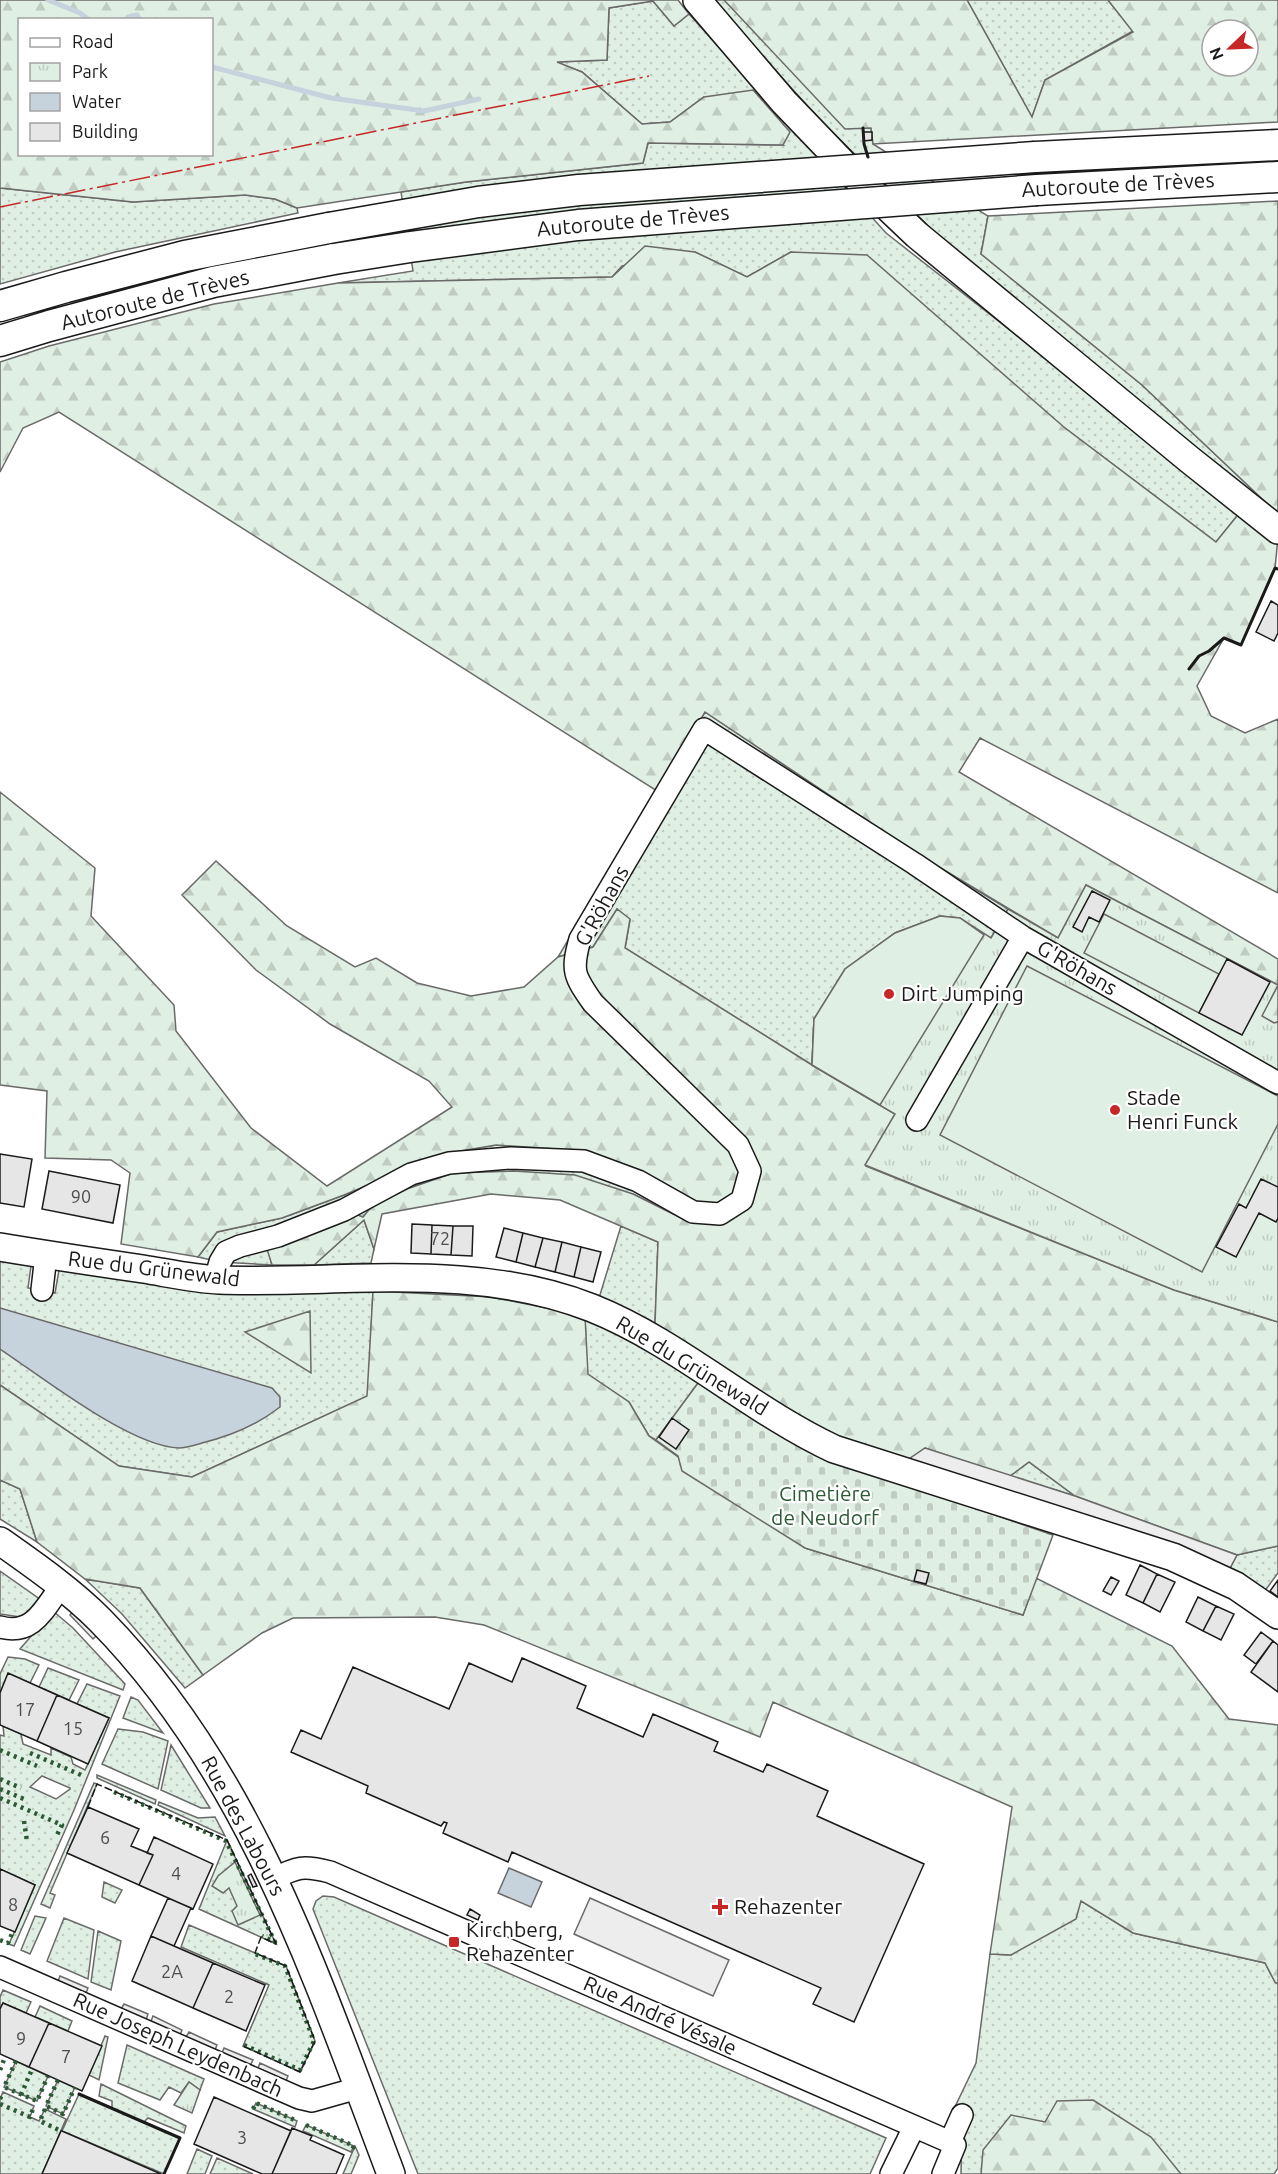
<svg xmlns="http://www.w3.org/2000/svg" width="1278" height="2174" viewBox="0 0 1278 2174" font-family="Ubuntu,sans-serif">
<defs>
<pattern id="grass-dots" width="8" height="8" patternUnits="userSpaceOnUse" patternTransform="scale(1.5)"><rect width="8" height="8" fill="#e0efe3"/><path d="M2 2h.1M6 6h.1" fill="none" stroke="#c0ccc2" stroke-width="1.8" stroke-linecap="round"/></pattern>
<pattern id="forest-firs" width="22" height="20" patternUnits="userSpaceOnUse" patternTransform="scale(1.5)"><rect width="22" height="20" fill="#e0efe3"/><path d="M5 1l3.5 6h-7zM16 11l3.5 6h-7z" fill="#c0ccc2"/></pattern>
<pattern id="cemetery-stones" width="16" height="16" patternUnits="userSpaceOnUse" patternTransform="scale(1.5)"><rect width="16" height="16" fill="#e0efe3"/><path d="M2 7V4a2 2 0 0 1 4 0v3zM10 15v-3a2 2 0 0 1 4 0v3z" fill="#c0ccc2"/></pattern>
<pattern id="park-tufts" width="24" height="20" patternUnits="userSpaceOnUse" patternTransform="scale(1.5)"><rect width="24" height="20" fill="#e0efe3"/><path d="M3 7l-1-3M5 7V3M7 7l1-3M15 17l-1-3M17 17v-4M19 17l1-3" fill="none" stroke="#c0ccc2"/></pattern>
</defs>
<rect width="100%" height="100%" fill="#fff"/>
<path fill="url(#grass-dots)" stroke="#6a6a6a" stroke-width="1.5" fill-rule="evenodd" d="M712,0H724L871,128L873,144L988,216L981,254L1142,385L1278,514L963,260L822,122Z
M967,0H1108L1133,31L1045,80L1032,117Z
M653,1L674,26L689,14L886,233L1241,511L1216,542L1065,428L791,252L747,277L695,252L622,266L612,277L338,283L413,271L401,192L466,182L643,163L648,143L783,145L704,97L670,122L642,124L582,72L555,62L607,60L609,8Z
M0,188L133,202L245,195L275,199L297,208L298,213L115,252L0,284Z
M705,712L919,855L1008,909L991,938L984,935L814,1018L812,1065L625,948L630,920L617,909L593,947L558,957Z
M496,1145L584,1151L642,1171L720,1214L687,1221L633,1194L453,1173L407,1189L372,1206L363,1217L268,1249L272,1265L220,1262L198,1257L217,1232L282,1218L344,1195L443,1154Z
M364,1220L374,1249L371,1263L314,1265Z
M621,1226L658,1242L655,1324L599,1298Z
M0,1261L31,1266L28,1288L55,1293L59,1270L373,1291L368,1396L192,1477L119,1466L0,1385Z
M585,1316L701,1379L656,1440L649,1436L629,1402L587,1374Z
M1029,1462L1075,1496L1010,1476Z
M0,1480L20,1489L37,1542L0,1519Z
M1278,1546V1573L1264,1592L1228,1572L1237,1555Z
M0,1571L41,1600L27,1618L0,1614Z
M85,1579L140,1588L203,1675L185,1688L122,1614Z
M53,1611L73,1628L125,1684L123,1690L20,1649Z
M8,1657L25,1659L39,1665L30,1683L8,1674L0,1693V1674Z
M48,1668L79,1680L69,1700L39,1687Z
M87,1684L120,1696L74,1810L14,1946L9,1944L35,1885L0,1869V1735L4,1736L3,1726L21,1734L23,1744L51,1755V1748L71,1757L73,1764L85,1770L109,1718L77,1704ZM42,1776L70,1788V1789L56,1799L30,1787Z
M131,1697L138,1700L163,1733L123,1718Z
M118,1729L143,1732L168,1741L158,1789L102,1764Z
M171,1745L210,1808H201L161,1790Z
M97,1775L156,1800L155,1804L97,1778Z
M94,1783L97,1784L50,1893L55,1895L50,1908L41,1904Z
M159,1802L198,1818L215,1817L225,1836L158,1805Z
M227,1840L276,1944L199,1909Z
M104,1882L122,1890L115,1903L102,1897Z
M323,1896L334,1897L886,2138L870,2174H418L313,1909L316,1901Z
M1080,1900L1133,1933L1265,1963L1275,1982L1278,1984V2168L1274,2174H961L962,2115L953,2111L976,2063L990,1954L1011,1955Z
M35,1916L46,1918L30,1954L21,1950Z
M64,1918L94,1930L88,1979L47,1961Z
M189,1925L286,1966L315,2041L300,2072L243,2046L269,1985L181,1947Z
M98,1931L121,1941L111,1990L91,1982Z
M3,1990L31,2002L26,2013L3,2003L0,2009V1997Z
M40,2006L72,2021L68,2031L35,2017Z
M105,2036L108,2037L99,2080L89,2075Z
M127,2045L204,2079L200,2090L189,2082L181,2093L169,2087L160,2100L118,2083Z
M16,2061L48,2076L37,2101L4,2087Z
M58,2080L75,2087L63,2114L46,2106Z
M101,2084L186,2126L184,2133L148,2118L144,2122L180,2138L164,2174L62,2131L79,2094L112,2108V2101L99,2096Z
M3,2092L34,2106L30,2117L39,2121L45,2109L66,2119L42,2174H0V2099Z
M256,2103L297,2121L295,2127L253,2109Z
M306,2125L354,2146L351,2152L303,2131Z
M355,2146L359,2155L351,2174H343Z
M197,2149L212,2156L205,2174H187Z
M217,2158L253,2174H210Z"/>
<path fill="url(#forest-firs)" stroke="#6a6a6a" stroke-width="1.5" fill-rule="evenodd" d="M0,0H678L689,14L674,26L653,1L609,8L607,60L557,62L582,72L642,124L670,122L704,97L753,90L790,132L783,145L648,143L643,163L466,182L297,208L275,199L245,195L133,202L0,188ZM20,20H212V154H20Z
M724,0H967L1032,117L1045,80L1133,32L1108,0H1278V122L873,144L871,128L845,129ZM1212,30H1248V66H1212Z
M1278,201V514L1142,385L981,254L988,216Z
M645,246L695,252L747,277L791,252L867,255L1065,428L1216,542L1241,511L1278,538L1275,568L1241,645L1224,638L1197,686L1211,716L1245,733L1278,719V893L980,738L959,772L1278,959V1022L1274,1023L1261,1016L1278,985L1086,885L1058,938L919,855L705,712L657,791L59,412L23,428L0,472V362L49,346L214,304L338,283L612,277Z
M0,792L95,868L91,916L174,1005L176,1031L251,1128L327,1186L452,1107L429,1081L330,1024L256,970L182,895L216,861L287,926L355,967L376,958L417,983L471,996L524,987L558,957L593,947L617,909L630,919L625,948L812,1065L895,1114L866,1166L1174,1290L1278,1322V1546L1237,1555L1075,1496L1029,1462L1010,1476L925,1448L906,1461L810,1428L655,1324L658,1242L560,1200L491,1194L382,1214L374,1249L364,1220L314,1265H272L267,1249L353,1213L363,1217L372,1206L407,1189L453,1173L514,1171L575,1175L633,1194L687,1221L719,1214L642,1171L584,1151L496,1145L443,1154L344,1195L282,1218L217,1232L198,1257L121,1244L130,1173L111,1160L45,1158L47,1091L0,1085Z
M373,1291L492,1297L585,1316L588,1374L629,1402L649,1436L805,1548L1023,1615L1036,1578L1172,1646L1229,1719L1278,1725V1984L1275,1982L1265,1963L1133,1933L1081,1901L1076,1919L1011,1955L990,1954L1012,1807L773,1702L760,1737L484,1625L435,1617L293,1618L262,1633L203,1675L140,1588L85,1579L37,1542L20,1489L0,1480V1385L119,1466L192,1477L367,1396Z
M310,1311L311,1373L245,1332Z
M1093,2100L1151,2137L1181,2174H981L983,2150L1011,2115L1045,2122L1057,2101Z"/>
<path fill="url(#cemetery-stones)" stroke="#6a6a6a" stroke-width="1.5" d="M701,1379L837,1461L1053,1535L1023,1615L805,1548L682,1471L678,1456L656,1440Z"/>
<path fill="url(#park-tufts)" stroke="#6a6a6a" stroke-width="1.5" d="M1086,885L1278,985L1262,1016L1274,1023L1278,1022V1322L1174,1290L865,1165L895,1114L812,1065L814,1019L845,969L895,933L940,916L960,918L991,938L1008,909L1058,938Z
M235,1862L260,1915L238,1925L232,1911L237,1906L229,1888L223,1893L212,1886L218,1876Z
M189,2082L200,2090L192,2113L174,2105Z"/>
<path fill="#e0efe3" stroke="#6a6a6a" stroke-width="1.5" d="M1104,914L1219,974L1199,1013L1084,953Z
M940,916L960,918L984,935L880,1105L812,1065L814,1019L845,969L895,933Z
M1027,966L1278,1096V1124L1202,1272L940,1135Z"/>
<path fill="#ededed" stroke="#6a6a6a" stroke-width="1.5" d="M925,1448L1075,1496L1237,1555L1228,1572L906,1461Z
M73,1611L97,1635L93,1639L70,1615Z
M590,1898L729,1960L713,1996L574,1934Z
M60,1976L88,1988L86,1993L58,1981Z
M124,2004L148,2014L146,2020L121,2009Z
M153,2016L182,2030L180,2035L151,2021Z
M189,2032L217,2045L215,2050L186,2037Z
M224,2048L253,2060L250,2066L222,2053Z
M260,2063L288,2076L286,2081L258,2068Z"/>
<path fill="#c6d2dc" stroke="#6a6a6a" stroke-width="1.5" d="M0,1308L272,1388L280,1397V1407C257,1425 231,1436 202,1443C195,1445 186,1448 179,1448C131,1447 42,1377 0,1349Z
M509,1868L542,1882L531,1907L498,1893Z"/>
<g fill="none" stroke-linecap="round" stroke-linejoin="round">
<path stroke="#c6d2dc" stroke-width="5" d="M48,0L80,13L89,20
M126,20L128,17L137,15L140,20
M212,67L331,98L424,111L479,99"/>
</g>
<path fill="#e6e6e6" stroke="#1a1a1a" stroke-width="1.5" d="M863,132H872V140L864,141Z
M1271,601L1278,605V633L1274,641L1256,632Z
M1092,891L1110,900L1099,922L1089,917L1082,932L1073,927Z
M1227,959L1270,982L1242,1035L1199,1013Z
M0,1154L32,1159L24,1207L0,1203Z
M49,1171L120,1185L113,1223L42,1209Z
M1261,1179L1278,1187V1218L1276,1222L1259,1213L1236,1257L1216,1247L1239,1204L1246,1208Z
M412,1224L432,1225L431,1254L411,1253Z
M432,1225L453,1226L451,1255L431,1254Z
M453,1226H473L472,1256L451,1255Z
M504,1228L523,1233L516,1262L496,1257Z
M523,1233L543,1238L535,1267L516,1262Z
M543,1238L562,1242L555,1272L535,1267Z
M562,1242L581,1247L574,1277L555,1272Z
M581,1247L601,1252L593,1282L574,1277Z
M672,1418L689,1430L676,1449L659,1437Z
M1140,1565L1157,1574L1143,1603L1126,1595Z
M917,1570L929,1573L926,1584L914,1581Z
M1157,1574L1175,1582L1160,1612L1143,1603Z
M1111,1577L1119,1581L1111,1595L1103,1591Z
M1278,1580V1597L1270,1591Z
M1198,1597L1216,1606L1203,1631L1186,1622Z
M1216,1606L1234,1614L1221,1640L1203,1631Z
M1261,1632L1273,1641L1256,1664L1244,1655Z
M1273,1641L1278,1645V1692L1251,1672Z
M522,1658L586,1686L577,1708L643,1737L653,1714L718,1742L714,1751L763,1772L767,1764L828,1791L817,1816L924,1864L854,2022L813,2004L821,1988L512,1852L508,1862L443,1833L447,1823L444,1822L441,1826L366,1793L368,1786L291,1752L301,1730L321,1739L353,1667L449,1709L469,1663L512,1682Z
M8,1673L57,1695L37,1741L0,1725V1693Z
M57,1695L109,1718L88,1764L37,1741Z
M88,1807L139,1829L131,1846L153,1855L139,1885L67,1853Z
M154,1837L213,1864L193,1909L139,1885L153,1855L147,1853Z
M0,1869L35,1885L15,1932L0,1926Z
M251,1874L257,1886L253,1887L248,1876Z
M168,1898L191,1908L174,1946L151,1936Z
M470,1909L480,1915L478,1920L467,1915Z
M151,1936L213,1963L193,2008L132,1981Z
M213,1963L265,1985L246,2031L193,2008Z
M3,2003L49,2023L29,2067L0,2054V2009Z
M49,2023L102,2046L82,2091L29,2067Z
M214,2097L291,2131L272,2174H262L194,2144Z
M292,2128L312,2136L310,2140L344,2155L336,2174H272Z
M61,2131H62L161,2174H42Z"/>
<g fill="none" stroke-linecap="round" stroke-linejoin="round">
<g stroke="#1a1a1a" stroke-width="24">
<path id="minor" d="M917,1120L1023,937
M215,1280L220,1262L226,1252L240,1246L278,1236L344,1210L411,1174L449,1163L511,1158L584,1161L638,1181L693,1212L720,1214L742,1200L750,1171L738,1145L593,1003C574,976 571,971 580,939L704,729L915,864L1023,937L1278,1083
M42,1290L46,1255
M0,1627C33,1636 44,1609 61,1586
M273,1879C297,1867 303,1865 330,1872L950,2142L955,2145L943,2174
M0,1967L299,2098L312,2101L358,2088
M950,2142L962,2115
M891,2174L914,2127"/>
</g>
<g stroke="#1a1a1a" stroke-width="30">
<path id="major" d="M697,0L784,102L858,179L917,235L1190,460L1278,530
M0,1247C48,1255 95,1262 143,1269C168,1273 194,1279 219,1280C343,1284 473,1261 592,1308C679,1343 749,1409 834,1449L1173,1557L1236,1586L1278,1615
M0,1541C34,1565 70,1590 100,1620C250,1772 317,1979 391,2174"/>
</g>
<g stroke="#1a1a1a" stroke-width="33">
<path id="highway" d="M1035,157L1278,145
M1037,190L1278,177
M0,306L66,287L185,256L329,228
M0,341L49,326L213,282L334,259"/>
</g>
<use href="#minor" stroke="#fff" stroke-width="21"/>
<use href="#major" stroke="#fff" stroke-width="27"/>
<use href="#highway" stroke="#fff" stroke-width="30"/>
<g stroke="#1a1a1a" stroke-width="33" stroke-linecap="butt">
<path id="highway-bridge" d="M329,228L478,202L579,190L1035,157
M334,259L410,247L578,225L1037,190"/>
</g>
<use href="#highway-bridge" stroke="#fff" stroke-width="30"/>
<path stroke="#2b5a34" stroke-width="4.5" stroke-dasharray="3 4.5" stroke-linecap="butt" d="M0,1750L37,1766
M30,1753L81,1775
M0,1779L21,1788
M0,1789L24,1799
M114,1792L226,1841L275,1942L262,1936
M0,1798L62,1825L57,1835
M24,1821L27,1841
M0,1940L8,1943L13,1931
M244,2045L300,2070L314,2041L285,1966L255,1954
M16,2061L4,2087L37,2101L48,2076
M0,2070L5,2057
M58,2080L46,2106L63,2114L75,2087
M21,2095L32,2069
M0,2099L3,2092
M0,2104L30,2117L34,2106
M45,2109L40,2121L61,2131
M253,2109L256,2103L297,2121
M306,2125L354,2146L351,2152"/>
<path stroke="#1a1a1a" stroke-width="1.5" stroke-dasharray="8 3" stroke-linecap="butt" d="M88,1807L97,1784L227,1840L276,1944L261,1937L255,1953L286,1966L315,2041L300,2072L243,2046"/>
<path stroke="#1a1a1a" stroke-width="3" d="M863,128L864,144L868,157
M1189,669L1199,656L1209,651L1224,638L1241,645L1275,568L1278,569
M79,2094L180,2138L164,2174"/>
<path stroke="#c62828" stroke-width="1.5" stroke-dasharray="21 4.5 3 4.5" stroke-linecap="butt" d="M0,207L649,76"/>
</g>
<g fill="#c62828" stroke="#fff" stroke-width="2">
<circle cx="889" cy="994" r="6"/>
<circle cx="1115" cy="1110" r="6"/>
<path d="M717 1898h6v6h6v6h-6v6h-6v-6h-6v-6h6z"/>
<rect x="448" y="1936" width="12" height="12" rx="3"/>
</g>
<g text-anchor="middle" stroke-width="4.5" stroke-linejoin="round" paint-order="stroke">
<g font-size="18" fill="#4d4d4d">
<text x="81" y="1203">90</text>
<text x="440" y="1245">72</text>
<text x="25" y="1716">17</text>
<text x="73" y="1735">15</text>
<text x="105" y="1844">6</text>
<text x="176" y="1880">4</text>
<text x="13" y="1911">8</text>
<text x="172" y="1978">2A</text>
<text x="229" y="2003">2</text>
<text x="21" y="2045">9</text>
<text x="66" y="2063">7</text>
<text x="242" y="2144">3</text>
</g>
<g font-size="21" fill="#1a1a1a" stroke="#fff">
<text transform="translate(1118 185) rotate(-3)" y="7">Autoroute de Trèves</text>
<text transform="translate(633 221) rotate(-5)" y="7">Autoroute de Trèves</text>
<text transform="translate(155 300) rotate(-14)" y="7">Autoroute de Trèves</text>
<text transform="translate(602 906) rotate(-61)" y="7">G'Röhans</text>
<text transform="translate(1077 968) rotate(30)" y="7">G'Röhans</text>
<text transform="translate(154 1269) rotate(7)" y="7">Rue du Grünewald</text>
<text transform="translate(692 1366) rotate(31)" y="7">Rue du Grünewald</text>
<text transform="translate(243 1826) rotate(62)" y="7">Rue des Labours</text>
<text transform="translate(660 2016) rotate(24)" y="7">Rue André Vésale</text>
<text transform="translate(178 2045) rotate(24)" y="7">Rue Joseph Leydenbach</text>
</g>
<g font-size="21" fill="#1a1a1a" stroke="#fff" text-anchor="start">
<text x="901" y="1001">Dirt Jumping</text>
<text x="1127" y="1105">Stade<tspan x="1127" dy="24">Henri Funck</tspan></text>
<text x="734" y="1914">Rehazenter</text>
<text x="466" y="1937">Kirchberg,<tspan x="466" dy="24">Rehazenter</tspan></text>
</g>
<g font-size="21" fill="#2b5a34" stroke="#fff">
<text x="825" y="1501">Cimetière<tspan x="825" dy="24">de Neudorf</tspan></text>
</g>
</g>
<rect x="18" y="18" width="195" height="138" fill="#ffffff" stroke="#a3a3a3" stroke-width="1.5"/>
<rect x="30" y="38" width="30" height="9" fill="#ffffff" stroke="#a3a3a3" stroke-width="1.5"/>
<text x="72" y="48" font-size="18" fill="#1a1a1a">Road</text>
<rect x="30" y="63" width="30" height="18" fill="url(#park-tufts)" stroke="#a3a3a3" stroke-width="1.5"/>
<text x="72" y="78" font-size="18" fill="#1a1a1a">Park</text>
<rect x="30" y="93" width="30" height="18" fill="#c6d2dc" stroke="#a3a3a3" stroke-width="1.5"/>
<text x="72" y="108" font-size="18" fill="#1a1a1a">Water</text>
<rect x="30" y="123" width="30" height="18" fill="#e6e6e6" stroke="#a3a3a3" stroke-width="1.5"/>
<text x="72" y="138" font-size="18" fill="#1a1a1a">Building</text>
<g transform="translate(1230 48) rotate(247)"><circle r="28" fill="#ffffff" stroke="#a3a3a3" stroke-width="1.5"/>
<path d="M0-4.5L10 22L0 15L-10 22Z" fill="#c62828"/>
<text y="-9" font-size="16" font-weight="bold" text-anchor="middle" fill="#1a1a1a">N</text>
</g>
</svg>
